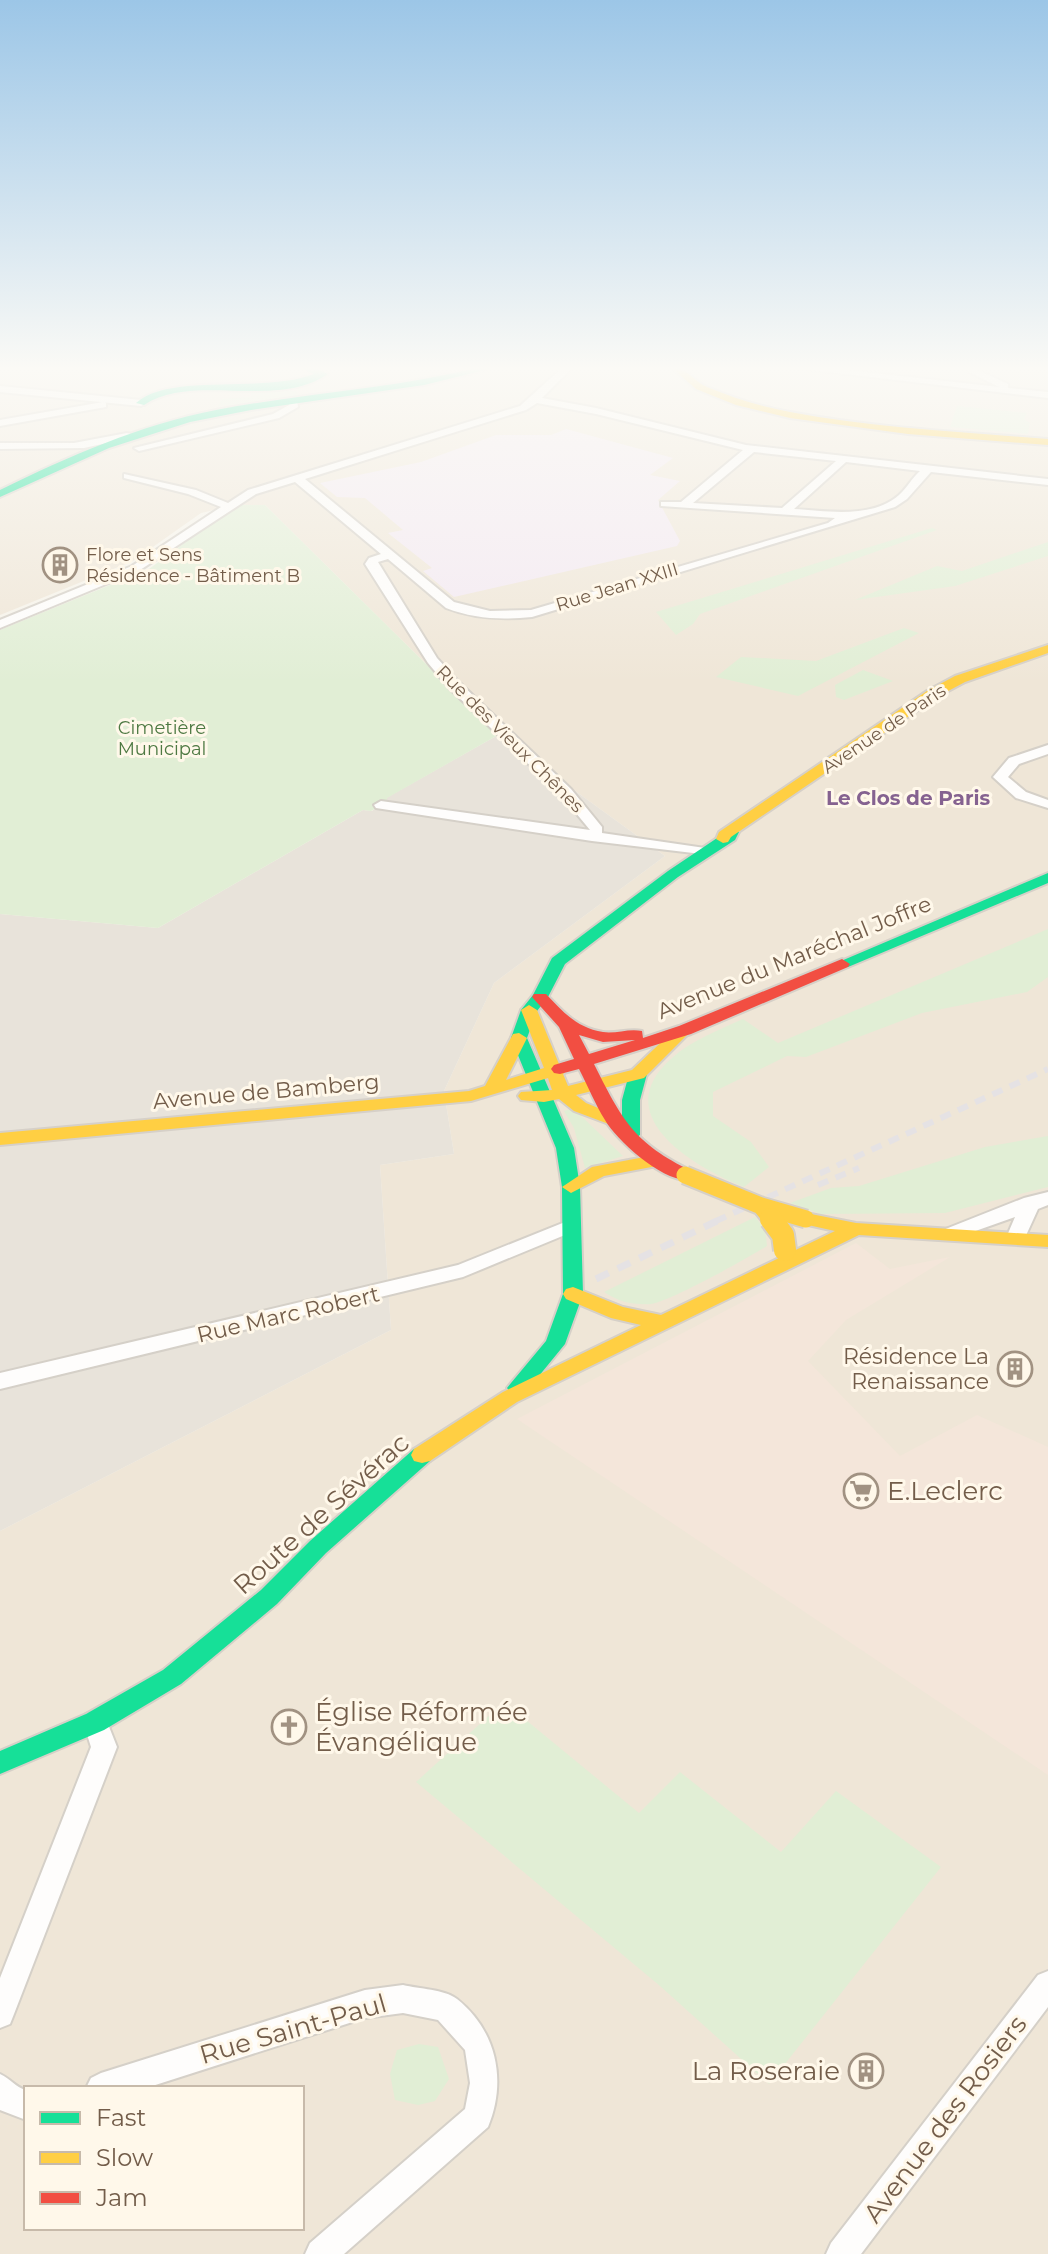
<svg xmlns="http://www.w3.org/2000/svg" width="1048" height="2254" viewBox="0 0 1048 2254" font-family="Montserrat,sans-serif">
<rect width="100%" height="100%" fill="#f6f3ea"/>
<path fill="#efe6d7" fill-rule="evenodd" d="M0,367H1048V2254H0V1531L391,1330L380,1165L454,1154L444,1091L494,983L665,856L498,735L265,505H236L201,513L133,561L0,615ZM26,2088H302V2228H26Z"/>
<path fill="#f4e6da" d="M856,1243L890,1269L950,1257L846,1320L808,1361L900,1456L977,1415L1048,1447V1775L517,1419Z"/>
<path fill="#e8e3da" d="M498,735L665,856L494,983L444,1091L454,1154L380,1165L391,1330L0,1531V914L158,928L363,810L372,811L386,798Z"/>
<path fill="#f3e9f2" d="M566,429L673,458L650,475L680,481L658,500L680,541L677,546L454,597L423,571L432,568L388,533L403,530L365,498L337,497L320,483L421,462L496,435H551Z"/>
<path fill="#e1eed5" d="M295,391L302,397L218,406L222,399L251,397V392Z
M957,406L1027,413L1024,419L1030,423L1028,434L950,427Z
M236,505H265L498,735L387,798V802L371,811L363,810L158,928L0,914V630L149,569Z
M932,528L937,530L700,614L693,624L676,635L656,612Z
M1048,542V556L955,586L855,600L937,566L962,571Z
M904,628L919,633L798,696L716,677L741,657L816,661Z
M863,670L893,681L844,700L836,697L835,685Z
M1048,929V977L1027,992L922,1013L806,1057L787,1056L713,1092V1116L751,1142L769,1167L744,1187C696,1168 605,1116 672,1058C692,1040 719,1030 743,1019L778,1043Z
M571,1109L577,1112L623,1156L585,1168L574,1128L564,1111Z
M1048,1136V1187L945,1213L821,1214L790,1203L831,1188L859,1186L985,1147Z
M755,1217L765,1229L767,1246C748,1258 671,1301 651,1304C633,1305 619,1302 604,1292Z
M504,1702L639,1813L680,1772L781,1852L836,1791L941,1867L769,2084L660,1986L416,1782Z
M419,2044L438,2047L449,2079L435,2101L418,2105L395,2100L390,2074L397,2050Z"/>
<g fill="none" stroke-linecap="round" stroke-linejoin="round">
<g stroke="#d5d0c8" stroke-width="4">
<path id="street" d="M563,367H573L542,398L596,408L746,445L1048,479V485L931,472L907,499L895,507L532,617C502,620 474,619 446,608L388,559L378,562L437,658L459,682L571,789L602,827V833L705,848L710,849V855L592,841L376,808L374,805L381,801L590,830L561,795L449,688L428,663L365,564L369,558L381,554L295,482L256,494L140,570L0,628V620L132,566L221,507L188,494L124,478V474L196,490L228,503L248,490L520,406ZM537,403L596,414L743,450L681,502H661V506L835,518L828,523L531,610L490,611L454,602L305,479L526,410ZM754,452L836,461L782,508L693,503ZM846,462L920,471C912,478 907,488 899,495C872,519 827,511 794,509Z
M787,367H820L999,387L959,367H971L1008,384V388L1048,392V398Z
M0,386L141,400L146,403L141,406L0,392Z
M291,401H297L298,407L279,418L139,451L134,448L273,414L289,405Z
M103,402L106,403V407L0,426V420Z
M127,433L139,436L84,448L0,449V443H74Z
M1048,745V754L1019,764L1008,777L1026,792L1048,800V808L1016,798L993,777L1009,758Z
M1048,1192V1205L1038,1209L1023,1242L1016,1244L1006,1238L1015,1217L950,1240L940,1234L943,1230L1024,1198Z
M570,1220L580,1226L577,1230L463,1277L0,1389V1373L458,1265Z
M95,1711L104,1714L117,1747L14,2014L10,2024L0,2028V1978L91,1747L83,1722L86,1714Z
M1048,1971V2007L861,2254H826L831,2243L1038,1975Z
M403,1985C419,1989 444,1989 457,1999C497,2031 507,2081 488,2127L344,2254H305L310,2243L465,2109L470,2083L465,2050L438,2020L403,2013L365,2018L146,2088H86L91,2078L101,2073L365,1990Z
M0,2074C11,2079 15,2087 26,2090V2120L0,2110Z"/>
</g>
<g stroke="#d6d0c8" stroke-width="4">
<path id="fast" d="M299,367H313L328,374C275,410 192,372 144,405L136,403C170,372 263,394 314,374Z
M480,367H497L424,385L251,410L190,422L109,448L0,497V490C69,456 140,425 216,410C304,393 393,389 480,367Z
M732,828L739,832L735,840L678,877L565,964L548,997L537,1011L527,1038L574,1148L580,1187L583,1294L565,1344L525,1393H511L507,1388L511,1383L546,1341L563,1294L562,1187L556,1148L511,1038L521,1010L533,995L552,958L668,871Z
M1048,873V883L848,967H836L834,964Z
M638,1069L647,1074L640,1100V1135L631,1141L622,1135V1100L629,1074Z
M422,1447L430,1449L433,1455L430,1461L326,1553L277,1604L181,1684L104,1730L0,1774V1751L86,1714L163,1670L261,1590L310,1541L414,1449Z"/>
</g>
<g stroke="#d6d0c8" stroke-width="4">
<path id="slow" d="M671,367C687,367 693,381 707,387C734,398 761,407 790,412C875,428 962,432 1048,439V445L908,434L790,418L736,405L696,389Z
M1048,645V653L965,682L937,697L731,837L728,842L723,843L716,839L719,832L927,691L955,676Z
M529,1005L537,1010L559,1064L569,1069L563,1074L568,1086L632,1070L675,1029H687L689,1033L644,1078L576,1095L586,1103L620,1117L623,1121L620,1125L614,1126L574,1111L559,1099L544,1102L521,1100L518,1096L521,1092L552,1090L548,1078L471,1101L0,1145V1133L469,1091L485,1086L513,1034L519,1033L527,1038L506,1080L544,1068L521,1010Z
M655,1155L662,1157L664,1161L662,1165L604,1176L571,1193L562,1187L592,1167Z
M806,1213L856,1223L1048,1235V1247L859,1235L517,1402L430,1461L422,1463L414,1461L411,1455L414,1449L503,1392L641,1325L611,1318L566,1299L563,1294L566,1289L573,1287L623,1307L661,1315L835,1231L799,1223L796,1219L799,1215Z"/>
</g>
<g stroke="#d6d0c8" stroke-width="4">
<path id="jam" d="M842,959L850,964L848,967L691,1034L594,1064C621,1118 634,1144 692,1171L694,1175L692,1179C667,1186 617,1141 605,1120C595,1104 588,1086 579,1069L560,1074L554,1073L551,1069L554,1065L574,1059L559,1027L532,997L534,994H546C563,1012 577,1028 603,1032C616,1034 629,1028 642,1031L643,1038L679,1026ZM579,1035L603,1042L635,1040L589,1054Z"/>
</g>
<use href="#street" fill="#fefdfc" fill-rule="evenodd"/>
<use href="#fast" fill="#16e098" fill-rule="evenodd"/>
<use href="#slow" fill="#ffcf43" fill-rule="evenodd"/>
<use href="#jam" fill="#f24e42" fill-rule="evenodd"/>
<path stroke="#e5e2e4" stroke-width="6" stroke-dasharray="11 8" stroke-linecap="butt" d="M818,1185L859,1168
M716,1221L1048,1069"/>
<path stroke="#e5e2e4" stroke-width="7" stroke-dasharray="14 10" stroke-linecap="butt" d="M596,1279L721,1219"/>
<g stroke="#d6d0c8" stroke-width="21" stroke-linecap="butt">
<path id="slow-bridge-far1" d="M685,1175L761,1206L806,1219
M761,1206L773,1221"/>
</g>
<g stroke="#d6d0c8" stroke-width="26" stroke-linecap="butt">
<path id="slow-bridge" d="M771,1219L783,1235L785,1250"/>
</g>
<use href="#slow-bridge-far1" stroke="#ffcf43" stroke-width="17"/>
<use href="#slow-bridge" stroke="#ffcf43" stroke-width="22"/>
</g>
<linearGradient id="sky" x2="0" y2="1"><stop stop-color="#9cc6e7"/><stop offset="0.54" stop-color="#fbfaf6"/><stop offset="1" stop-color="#fbfaf6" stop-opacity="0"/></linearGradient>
<rect width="1048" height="683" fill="url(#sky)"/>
<defs>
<g id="building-ring" transform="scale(1.8)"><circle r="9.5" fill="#fff8ea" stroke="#a19282" stroke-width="1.5"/><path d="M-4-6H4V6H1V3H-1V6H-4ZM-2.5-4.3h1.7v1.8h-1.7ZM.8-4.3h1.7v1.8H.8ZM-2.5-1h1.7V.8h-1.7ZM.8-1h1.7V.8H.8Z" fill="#a19282"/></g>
<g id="supermarket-ring" transform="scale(1.8)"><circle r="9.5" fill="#fff8ea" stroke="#a19282" stroke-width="1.5"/><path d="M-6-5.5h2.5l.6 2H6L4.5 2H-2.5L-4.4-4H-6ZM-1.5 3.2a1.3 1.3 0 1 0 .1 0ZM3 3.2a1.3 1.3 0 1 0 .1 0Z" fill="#a19282"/></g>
<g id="church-ring" transform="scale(1.8)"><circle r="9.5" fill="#fff8ea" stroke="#a19282" stroke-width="1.5"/><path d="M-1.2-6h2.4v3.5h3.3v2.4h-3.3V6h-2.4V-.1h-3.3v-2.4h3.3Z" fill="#a19282"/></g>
</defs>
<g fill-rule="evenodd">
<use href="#building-ring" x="60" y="565"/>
<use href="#building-ring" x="1015" y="1369"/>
<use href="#supermarket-ring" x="861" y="1491"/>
<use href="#church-ring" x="289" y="1727"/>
<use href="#building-ring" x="866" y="2071"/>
</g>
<g text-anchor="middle" stroke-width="6" stroke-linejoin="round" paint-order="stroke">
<g font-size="18" fill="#735d4a" stroke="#fff8ea" text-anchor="start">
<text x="86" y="561">Flore et Sens<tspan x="86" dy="21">Résidence - Bâtiment B</tspan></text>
</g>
<g font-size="18" fill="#735d4a" stroke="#fff8ea">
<text transform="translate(617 587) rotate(-17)" y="6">Rue Jean XXIII</text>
<text transform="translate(884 729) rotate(-34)" y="6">Avenue de Paris</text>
<text transform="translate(510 739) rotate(45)" y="6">Rue des Vieux Chênes</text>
</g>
<g font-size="18" fill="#4d7942" stroke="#fff8ea">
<text x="162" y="734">Cimetière<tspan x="162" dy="21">Municipal</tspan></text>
</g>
<g font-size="20" font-weight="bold" fill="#856290" stroke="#fff8ea">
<text x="908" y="805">Le Clos de Paris</text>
</g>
<g font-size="22" fill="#735d4a" stroke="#fff8ea">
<text transform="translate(794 957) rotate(-22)" y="8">Avenue du Maréchal Joffre</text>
<text transform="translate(266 1091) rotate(-5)" y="8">Avenue de Bamberg</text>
<text transform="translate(288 1314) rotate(-13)" y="8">Rue Marc Robert</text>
</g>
<g font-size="22" fill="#735d4a" stroke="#fff8ea" text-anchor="end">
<text x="989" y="1364">Résidence La<tspan x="989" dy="25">Renaissance</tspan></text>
</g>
<g font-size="26" fill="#735d4a" stroke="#fff8ea" text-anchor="start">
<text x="887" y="1500">E.Leclerc</text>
<text x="315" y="1721">Église Réformée<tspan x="315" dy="30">Évangélique</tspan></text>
<text x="840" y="2080" text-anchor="end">La Roseraie</text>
</g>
<g font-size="26" fill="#735d4a" stroke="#fff8ea">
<text transform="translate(321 1514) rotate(-42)" y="9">Route de Sévérac</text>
<text transform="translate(293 2029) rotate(-16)" y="9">Rue Saint-Paul</text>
<text transform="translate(945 2119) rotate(-53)" y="9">Avenue des Rosiers</text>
</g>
</g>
<rect x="24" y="2086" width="280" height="144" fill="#fff8ea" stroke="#c7baaa" stroke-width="2"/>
<rect x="40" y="2112" width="40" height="12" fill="#16e098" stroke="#c7baaa" stroke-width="2"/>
<text x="96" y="2126" font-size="24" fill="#735d4a">Fast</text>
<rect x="40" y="2152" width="40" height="12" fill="#ffcf43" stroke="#c7baaa" stroke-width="2"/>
<text x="96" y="2166" font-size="24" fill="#735d4a">Slow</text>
<rect x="40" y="2192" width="40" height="12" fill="#f24e42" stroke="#c7baaa" stroke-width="2"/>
<text x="96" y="2206" font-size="24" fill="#735d4a">Jam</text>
</svg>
